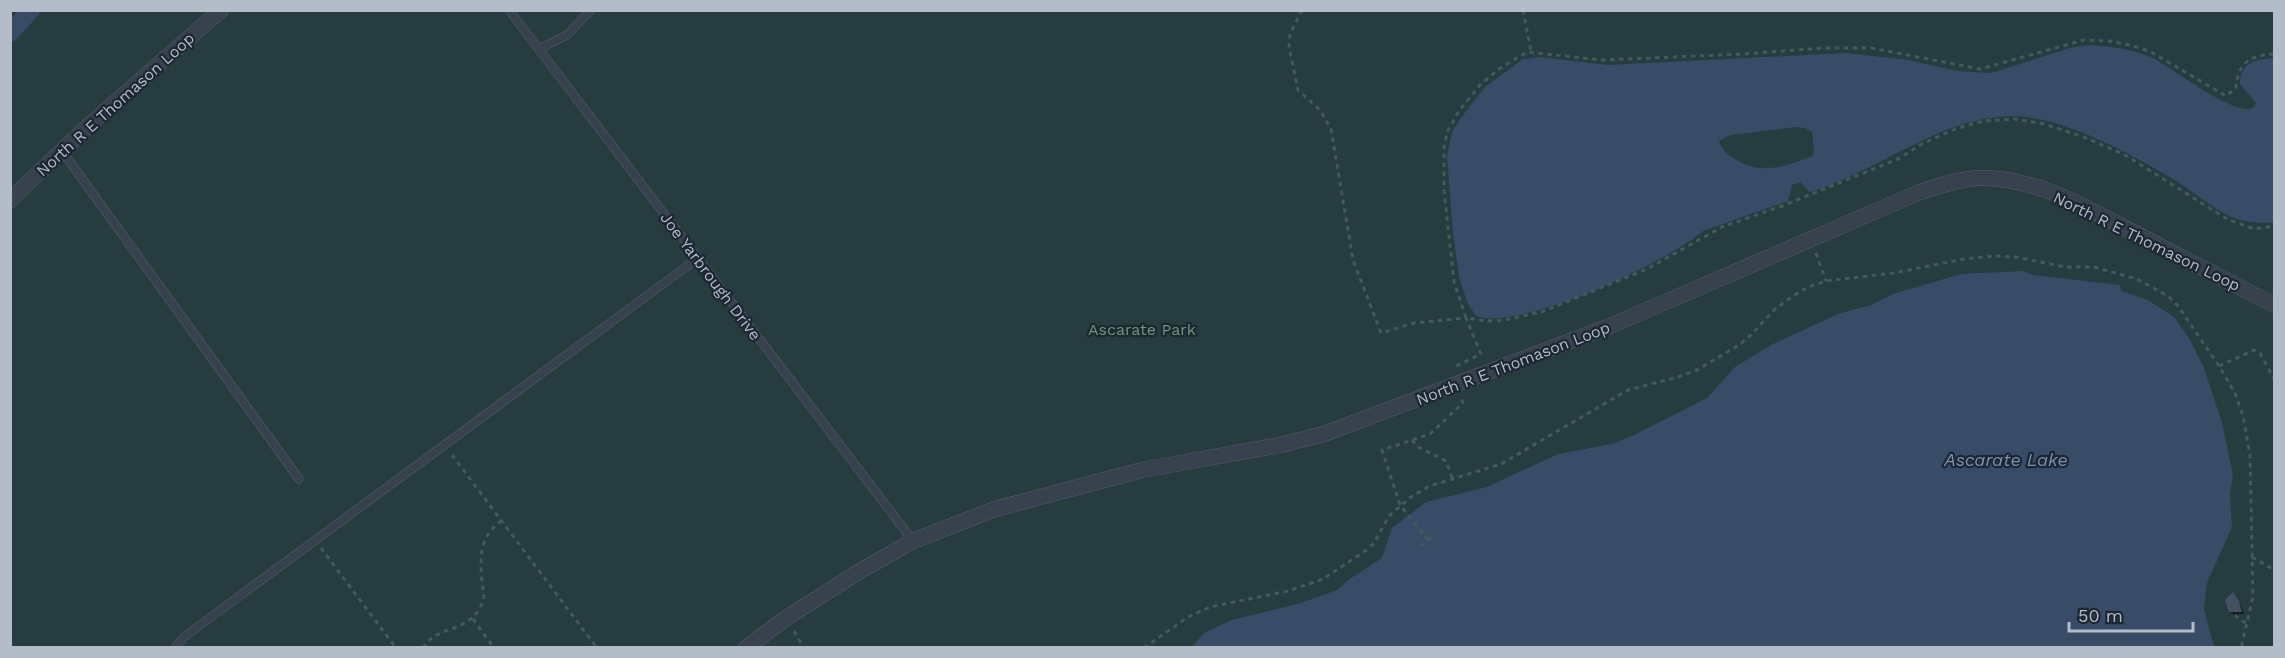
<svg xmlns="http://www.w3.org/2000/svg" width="2285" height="658" viewBox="0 0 2285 658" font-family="'Work Sans',sans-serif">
<rect width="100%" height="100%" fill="#242f3e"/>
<path fill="#263c3f" d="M10,11H2274V647H11Z"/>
<path fill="#394c67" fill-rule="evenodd" d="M2088,45C2109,46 2132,49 2151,57C2172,67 2232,116 2253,108L2256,103L2240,84C2240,62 2257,59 2274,58V222C2229,228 2209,201 2173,179C2129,153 2061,115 2009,116C1936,119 1878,172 1810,192L1800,182L1792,185L1788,201L1703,231C1668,262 1519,332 1476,316L1467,302L1459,277L1453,233L1447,157L1450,141L1452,132L1460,119L1485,87L1523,59L1539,57L1608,65L1846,53L1908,60L1957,71L1991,73L2070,48ZM1796,127L1805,128L1812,132L1814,150L1813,156C1786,166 1760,176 1735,159C1727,154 1722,150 1719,141L1730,135Z
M2023,271L2033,275L2120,285L2121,291L2148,300L2174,317L2190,340L2204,368L2222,423L2233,475L2230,494L2232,527L2207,583L2204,609L2214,647H1192L1204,633L1232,620L1301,603L1337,590L1351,578L1382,558L1392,528L1426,502L1487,487L1558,454L1612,444L1632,436L1707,398L1735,367L1771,345L1838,314L1871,305L1893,294L1961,274Z"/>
<path fill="#0007" d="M2236,597L2241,605L2244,614L2234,615L2230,612Z"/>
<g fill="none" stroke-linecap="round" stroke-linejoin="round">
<path stroke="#394c67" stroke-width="18" d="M10,33L31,10"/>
</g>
<path fill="#455162" d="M2233,592L2239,601L2242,612H2229L2225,600Z"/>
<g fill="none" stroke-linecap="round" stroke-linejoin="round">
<g stroke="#565f6c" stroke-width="9">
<path id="service" d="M509,10L913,541
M539,49L567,35L591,10
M62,151L299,479
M175,648L184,637L698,258"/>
</g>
<g stroke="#565f6c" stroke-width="16">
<path id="minor" d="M10,200L88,126L221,10
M746,648L786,618L860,571L913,541L995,509L1142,470L1280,445L1324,434L1610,326L1920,192C1939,186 1959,179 1978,178C2039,176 2097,214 2148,240C2190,262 2232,283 2274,305"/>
</g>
<path stroke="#44595c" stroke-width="3" stroke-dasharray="4.5 4.5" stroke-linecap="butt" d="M1302,10L1290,34L1289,47L1298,90L1320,110L1331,129L1353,260L1381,333L1414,323L1466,318L1481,354L1456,366
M1523,10L1531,52
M2274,54C2251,55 2237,63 2236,88L2226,96L2151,52L2134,46L2110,41L2084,40L1980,69L1871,48H1823L1744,54L1602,60L1527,52L1499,69L1480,85L1459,111L1447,132L1444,148V190L1454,282L1466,318L1485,321L1505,320L1544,311L1647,269L1722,227L1782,206L1898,159L1922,144L1955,129L1983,121L2015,119L2044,124L2084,137L2125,155L2227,219L2254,229L2274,226
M1816,253L1826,281
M2219,366L2254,350L2260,353L2274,379
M1412,440L1418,447L1446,461L1452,478
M452,455L597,648
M1428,540L1400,505L1382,450L1430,434L1463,403L1461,398
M1421,546L1436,534
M321,548L396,648
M2252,557L2274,570
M2235,615L2241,621L2248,623
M473,619L494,648
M794,631L804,648
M423,648C436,624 471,635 483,601C485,596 483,589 482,583C480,556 479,538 501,521
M1144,648L1188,617L1210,607L1288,591L1323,579L1368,549L1374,543L1389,516L1412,496L1430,486L1501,464L1628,390L1678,377L1697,370L1739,345L1751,335L1775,309L1793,296L1808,287L1826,281L1894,273L1964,259L1995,256L2016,257L2065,267H2094L2137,279L2168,296L2178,306L2219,366L2235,393L2243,416L2250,455L2253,597L2241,648"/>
<use href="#service" stroke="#38414e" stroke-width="8"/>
<use href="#minor" stroke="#38414e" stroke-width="15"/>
</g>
<g text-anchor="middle" stroke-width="4.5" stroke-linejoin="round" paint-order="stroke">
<g font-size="16" fill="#b4bcc9" stroke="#1d2633">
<text transform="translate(115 104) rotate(-42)" y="6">North R E Thomason Loop</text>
<text transform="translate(2147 241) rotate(26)" y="6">North R E Thomason Loop</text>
<text transform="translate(711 276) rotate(53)" y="6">Joe Yarbrough Drive</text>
<text transform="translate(1513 363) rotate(-21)" y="6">North R E Thomason Loop</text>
</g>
<g font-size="16" fill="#6b9a76" stroke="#1d2633">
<text x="1142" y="335">Ascarate Park</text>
</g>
<g font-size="18" font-style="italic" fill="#7c92b1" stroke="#1d2633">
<text x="2006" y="466">Ascarate Lake</text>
</g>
</g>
<rect width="2285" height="658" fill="none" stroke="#b4bcc9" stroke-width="24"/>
<path d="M2069 622v9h124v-9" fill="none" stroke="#b4bcc9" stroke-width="3"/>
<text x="2078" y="622" font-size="18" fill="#b4bcc9" stroke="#1d2633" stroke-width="4.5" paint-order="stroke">50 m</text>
</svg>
